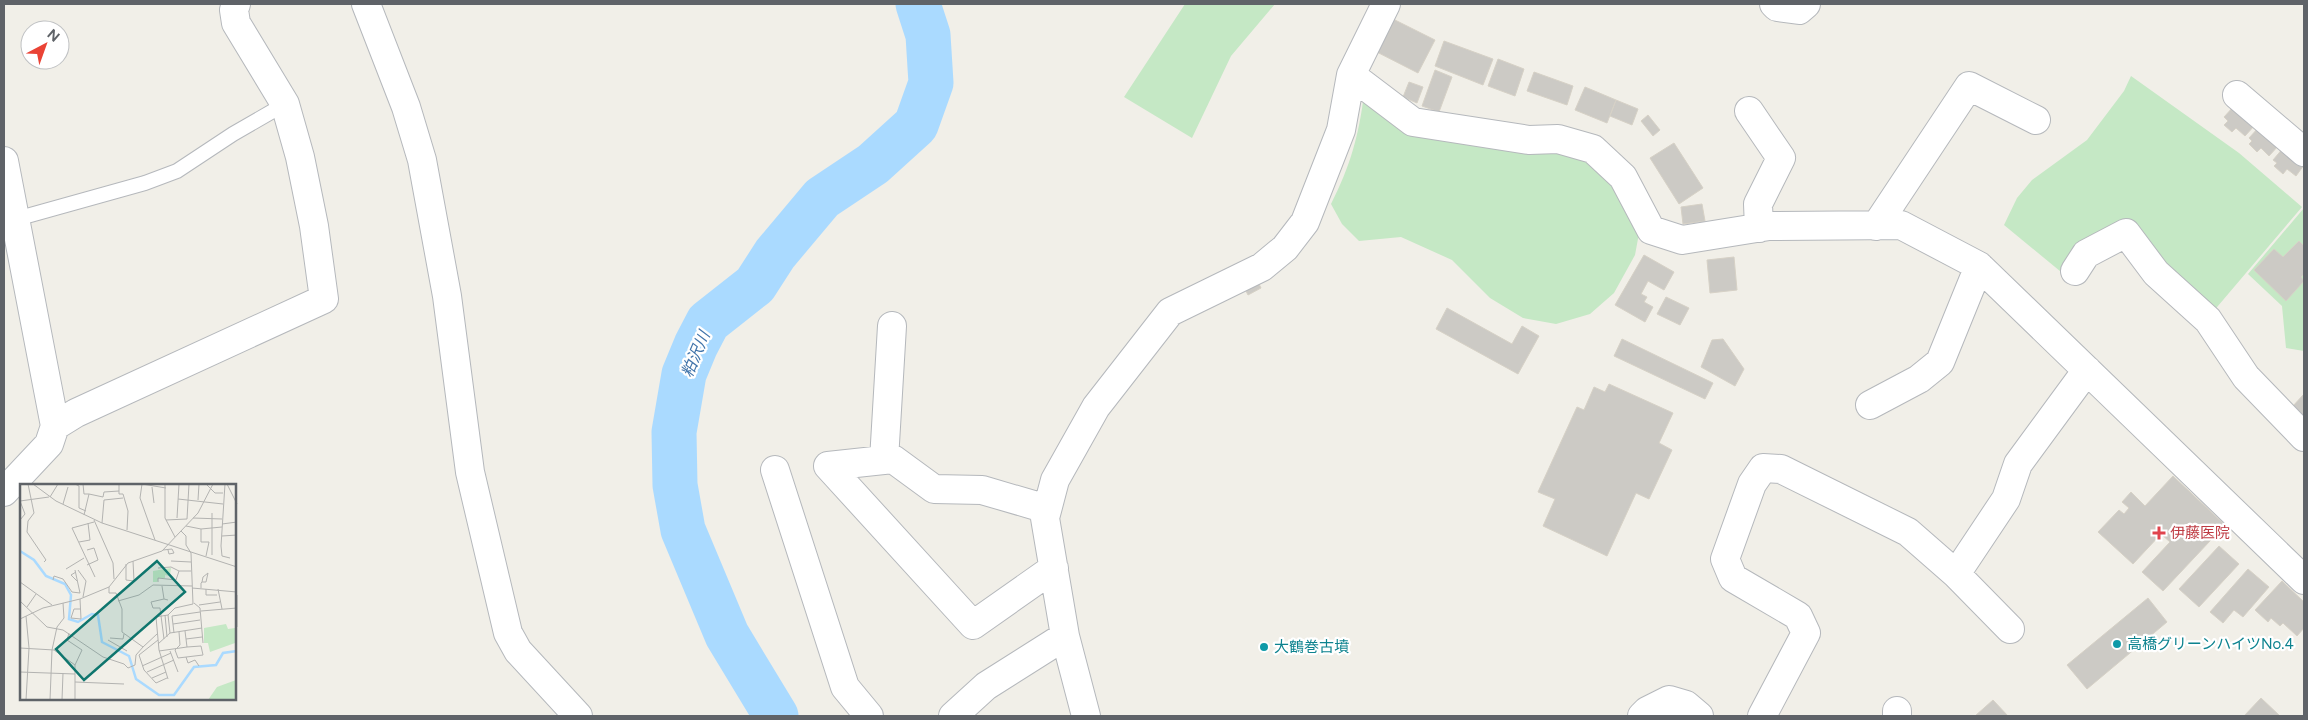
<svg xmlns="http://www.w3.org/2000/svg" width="2308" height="720" viewBox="0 0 2308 720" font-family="Figtree,'Noto Sans JP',sans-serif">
<rect width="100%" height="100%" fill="#f1efe8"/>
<path fill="#c5e8c5" d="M1185,4H1275L1231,56L1192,138L1124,97Z
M2131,76L2239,153L2302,207L2212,313L2164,268L2135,230L2066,276L2004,225L2017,198L2032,180L2087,140L2124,91Z
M1364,94L1557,151L1587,157L1612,174L1640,228L1635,255L1614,293L1590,314L1556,324L1523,318L1490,298L1452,260L1401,237L1359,241L1342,224L1331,204C1350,167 1359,135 1364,94Z
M2304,208V351L2286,348L2282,306L2248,274Z"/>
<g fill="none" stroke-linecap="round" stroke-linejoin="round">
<path stroke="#aadaff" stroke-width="45" d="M776,716L727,635L683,530L675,485L674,432L684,374L696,345L708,322L755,285L775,254L822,198L873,164L916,125L931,83L928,35L918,4"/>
</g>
<path fill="#cccac5" stroke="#d6d1c6" d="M1385,15L1435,40L1418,73L1369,48Z
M1444,41L1493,59L1483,85L1435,66Z
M1498,59L1524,69L1515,96L1488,86Z
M1435,70L1452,77L1439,112L1422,106Z
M1534,72L1573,86L1567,105L1527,91Z
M1409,82L1423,87L1417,103L1403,97Z
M1585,87L1616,100L1607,123L1575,110Z
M1616,100L1638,109L1632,125L1610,116Z
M2234,106L2255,125L2245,136L2236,128L2232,132L2224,125L2228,121L2224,117Z
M1648,115L1660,130L1653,136L1641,121Z
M2259,127L2279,145L2269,156L2261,148L2257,152L2249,144L2252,141L2249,138Z
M1674,143L1703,188L1679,204L1650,158Z
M2284,147L2304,165L2296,176L2287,169L2283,174L2274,166L2277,163L2273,160Z
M1702,204L1705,221L1683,224L1681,207Z
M2299,241L2304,246V274L2301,277L2304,281L2286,301L2254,270L2274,249L2283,257Z
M1644,255L1674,272L1664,290L1648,281L1641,294L1647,297L1644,302L1653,307L1645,322L1615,305Z
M1734,257L1737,290L1710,293L1707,260Z
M1258,282L1261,288L1248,295L1245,289Z
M1666,297L1689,308L1680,325L1657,314Z
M1447,308L1512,344L1522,326L1539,336L1518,374L1436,329Z
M1622,339L1713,383L1705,399L1614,356Z
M1723,339L1744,369L1735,386L1701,367L1712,340Z
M1609,384L1673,413L1659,443L1672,450L1649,499L1636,493L1607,556L1543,526L1555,499L1538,492L1577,407L1584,410L1594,387L1605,392Z
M2304,394V419L2292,407Z
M2173,476L2225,525L2163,591L2142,572L2170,542L2161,534L2133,564L2098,532L2119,510L2124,514L2129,508L2122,502L2131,492L2145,506Z
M2219,546L2239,564L2199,607L2179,589Z
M2248,569L2269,587L2243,617L2234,610L2223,623L2210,612Z
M2282,581L2304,602V628L2297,636L2283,623L2280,626L2271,618L2268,622L2255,610Z
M2148,598L2167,622L2087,689L2067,665Z
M2261,698L2280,716H2244Z
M1993,700L2008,716H1975Z"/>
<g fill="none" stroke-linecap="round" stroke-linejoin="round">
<g stroke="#b5b8bc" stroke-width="16">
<path id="lane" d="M16,219L145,183L177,171L233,134L285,104"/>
</g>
<g stroke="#b5b8bc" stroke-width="30">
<path id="street" d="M366,4L406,107L422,160L447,296L470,472L508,633L518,651L578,716
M1774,4L1777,7L1799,10L1806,4
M1351,75L1413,122L1529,140L1558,139L1593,149L1623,177L1651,230L1682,240L1769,226L1901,225L1979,266L2304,580
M2237,95L2304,152
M1749,111L1781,158L1758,204L1759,228
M4,161L55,426L49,444L4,492
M1876,226L1969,86L2036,120
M2075,271L2086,254L2126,233L2156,273L2208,320L2246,377L2304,437
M1870,405L1919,379L1940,362L1979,266
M55,426L76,413L324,299L314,226L300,157L285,104L236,23L234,10L236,4
M884,460L892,326
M828,466L973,625L1054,568
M828,466L893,459L934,489L982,490L1047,509
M775,470L845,687L869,716
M2010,629L1956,574L2006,499L2018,464L2087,370
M1897,711V716
M953,716L986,686L1065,636
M1086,716L1065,636L1045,518L1055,480L1096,407L1170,312L1262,267L1285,248L1305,222L1341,130L1351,75L1386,4
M1642,716L1647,711L1669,700L1686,705L1699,716
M1762,716L1806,633L1798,616L1733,578L1725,559L1752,484L1763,468L1781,469L1908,532L1956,574"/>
</g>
<use href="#lane" stroke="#fff" stroke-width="14"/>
<use href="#street" stroke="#fff" stroke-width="28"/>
</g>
<path fill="#e0444e" stroke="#fff" stroke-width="2" d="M2156.5 525.5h5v5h5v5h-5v5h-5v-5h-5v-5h5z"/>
<g fill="#0f9aa8" stroke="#fff" stroke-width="2">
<circle cx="2117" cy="644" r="5"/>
<circle cx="1264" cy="647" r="5"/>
</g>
<g text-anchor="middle" stroke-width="4.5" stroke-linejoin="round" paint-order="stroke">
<g font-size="15" fill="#be3a42" stroke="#fff" text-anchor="start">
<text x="2170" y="538">伊藤医院</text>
</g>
<g font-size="15" fill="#0d838f" stroke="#fff" text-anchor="start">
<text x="2127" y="649">高橋グリーンハイツNo.4</text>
<text x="1274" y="652">大鶴巻古墳</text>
</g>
<g font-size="16" font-style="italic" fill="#4174aa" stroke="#fff">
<text transform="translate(695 354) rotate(-67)" y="6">粕沢川</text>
</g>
</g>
<g transform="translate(20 484)">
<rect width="216" height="216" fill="#f1efe8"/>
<path d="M151,84L150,91L154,93L145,91V94H139L137,98H133V87ZM206,140L208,145L215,144V159L190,168L188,159H184V144ZM216,196V216H188L197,203Z" fill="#c5e8c5"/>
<path fill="none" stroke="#aadaff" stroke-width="2.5" d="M0,67L14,76L26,92L45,100L51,111L49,135L58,138L72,130L78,131L82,158L109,172L116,195L139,211H154L174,183L196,181L203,169L217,167"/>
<path fill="none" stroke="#b3b3b1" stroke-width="1" d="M8,0L14,29L8,37L7,48L26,76L24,78M13,0L36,17L82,39L217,83M55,0L59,2V24L66,27M63,0L64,10H69M99,0V10H103L108,27L107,46M122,0L120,14L135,56M122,0L146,4M145,0V34L155,53M186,0L195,9H203M205,0L201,62L202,72L210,74M207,0L217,20M132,3L134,19M30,13L38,0M158,15L203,20M178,16L179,0M0,17L29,13M0,17L5,30L0,36M43,20L48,3M64,31L69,10L83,13L84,8L99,7M157,34L159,0M173,34L202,35M167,35L169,0M74,36L93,79L94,95M146,36L167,35M74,38L52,44L75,93M82,39L84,16L103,14M202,40L217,38M166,42L181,45L202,43M181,45V58H189L186,72M202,52L217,51M59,58L70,56L68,39M143,66L152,65L154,69L149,70L148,66M192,71V29M151,77L171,78M106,80V96L114,97L113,77M67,81L78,76L74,64L67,66M138,84L151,83L159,87M46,85L64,74M55,86L60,109M58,86L66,97L63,113M56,88L51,91L58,98M33,96L34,92L43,95L52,108L60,109M0,98L32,121M138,98V94L156,96L159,87H171M142,102L144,115L148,116M89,103V109H96L102,125V148L123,163L137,150M172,104L217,108M181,104V99L182,98L183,93L188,89L186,98H182M186,105V111H197M198,105L202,125M217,111V143M60,115L61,135L51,134L54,125H60M0,117L27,143L43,146L83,173L104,180L108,184L115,181L116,171L123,163M98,117L119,111L133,101L172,102M174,119L180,124L183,159M179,121L200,118M7,123L16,110M181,127L217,124M145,131L147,153M148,131L150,149M152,132L180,128M152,132L154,149M0,135L23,124L60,115L89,103L108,79L142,67L178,29L193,0M153,140L180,136M159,148L160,161L155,166L158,174L183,171L181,162L167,163M49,149L47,156L62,166L55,181M90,154L103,155L104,150M144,155L140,124H133L131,118L144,115M166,155L182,153M88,156L107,167M138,156L119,171L124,186L136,199L147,194M138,160L150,149L182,144M0,164L34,166L55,181V216M139,167L167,163L165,147M150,167L158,188M166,173L168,179L175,176L179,182M122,182L151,169M0,188L55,190M127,188L154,176M132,194L146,188M148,195L139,166L136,133L148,131L155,124L173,120L171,69L166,61V52L161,47M55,198L104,200M6,216L9,164L6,132M30,216L32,166L37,143L44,134L43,119M42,216L43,189"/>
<path fill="#0f766e" fill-opacity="0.15" stroke="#0f766e" stroke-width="2.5" d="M137,77L165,108L64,196L36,165Z"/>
<rect width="216" height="216" fill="none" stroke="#5f6368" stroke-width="2.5"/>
</g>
<rect width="2308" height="720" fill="none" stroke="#5f6368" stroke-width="10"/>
<g transform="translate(45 45) rotate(41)"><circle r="24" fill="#ffffff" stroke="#bfc1c3"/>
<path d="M0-4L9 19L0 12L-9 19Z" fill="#ea4335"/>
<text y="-8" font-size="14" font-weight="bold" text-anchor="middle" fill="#5f6368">N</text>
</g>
</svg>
